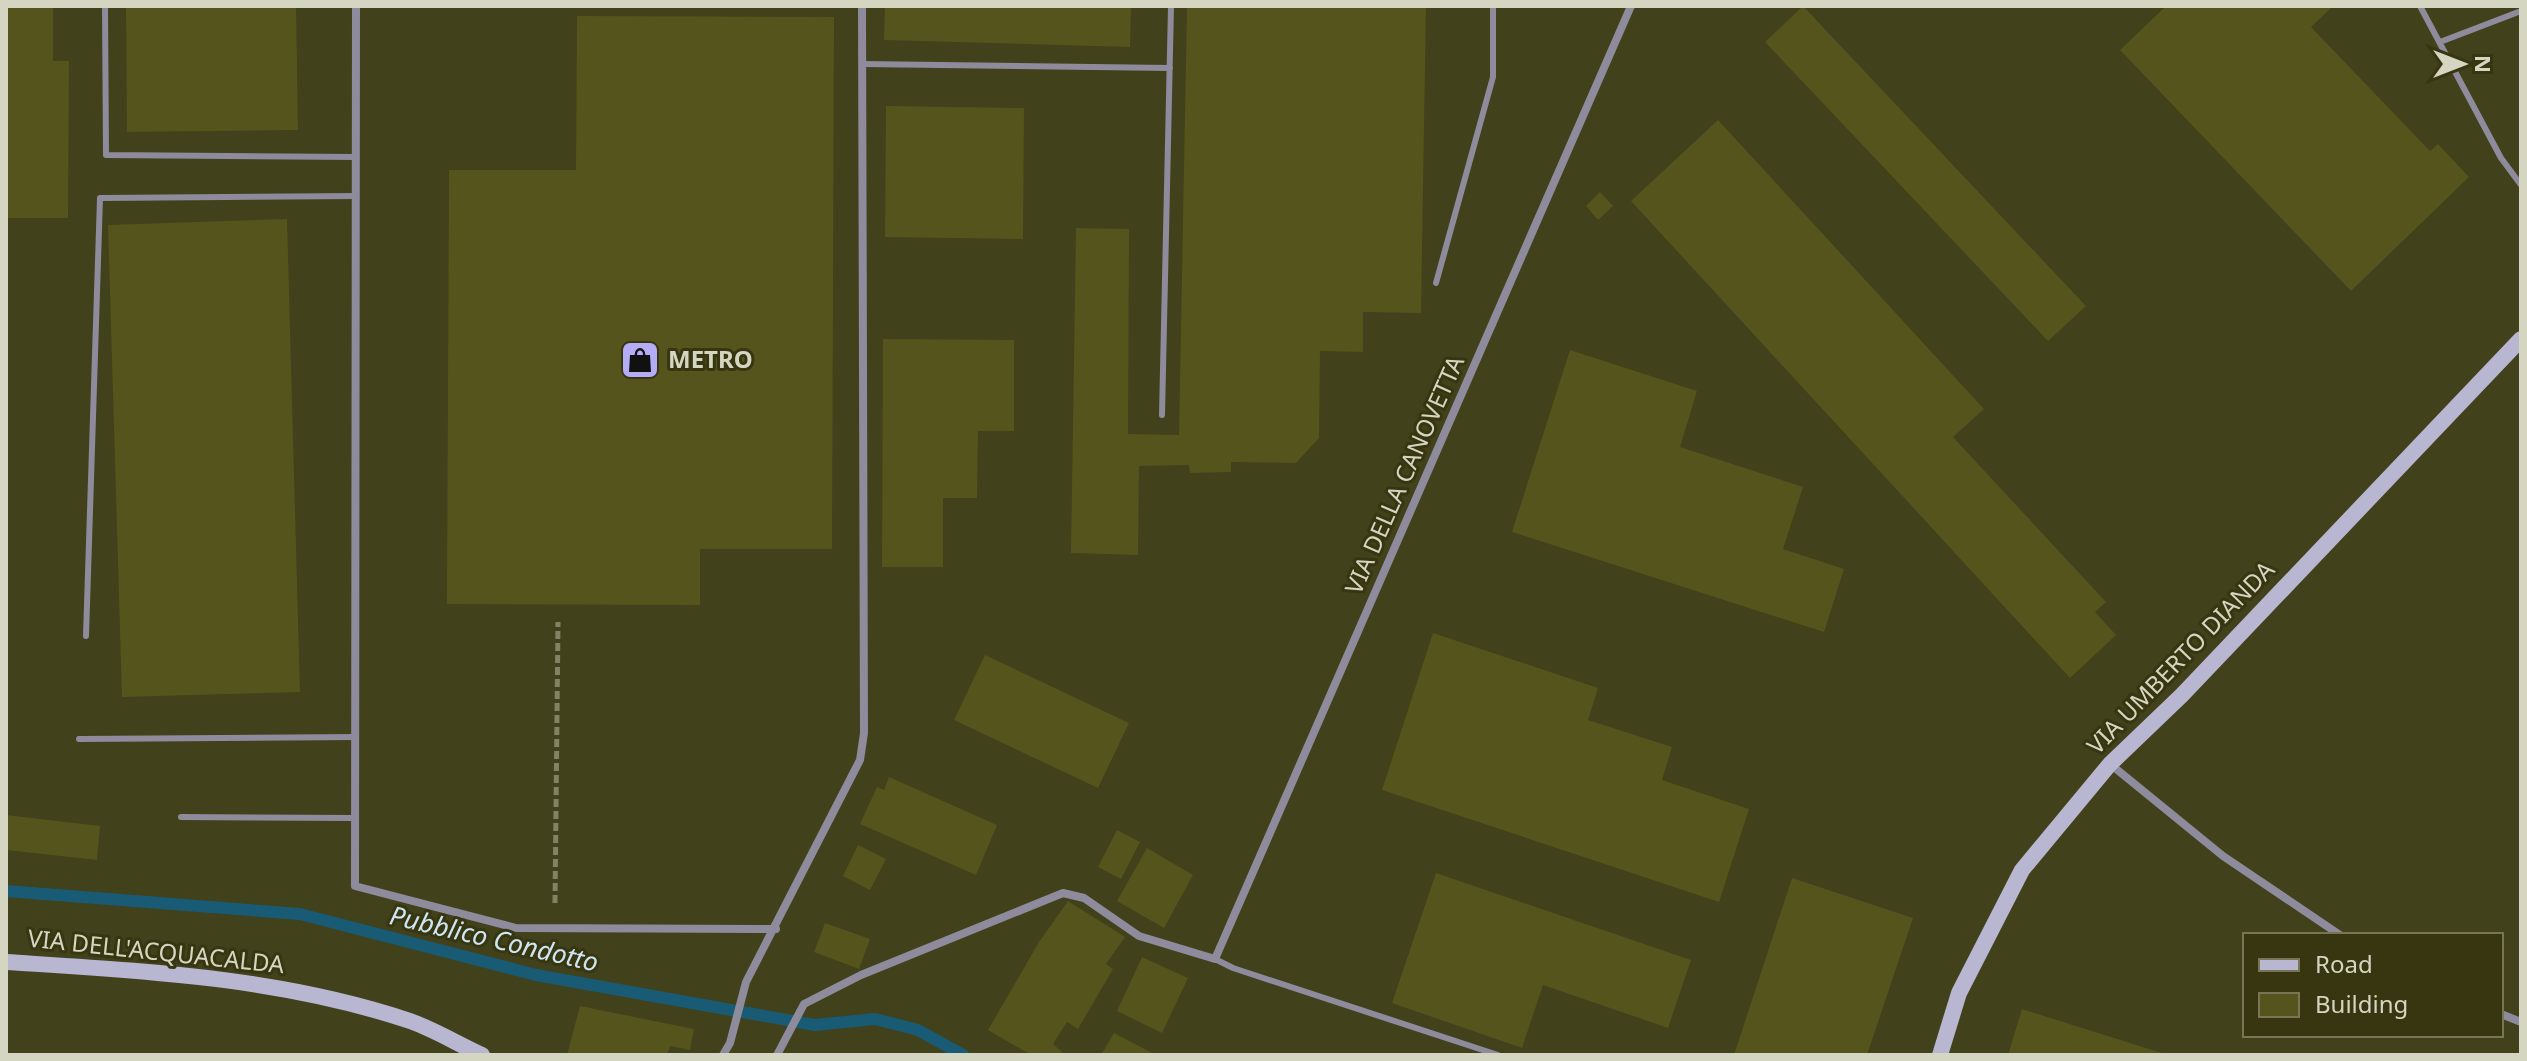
<svg xmlns="http://www.w3.org/2000/svg" width="2527" height="1061" viewBox="0 0 2527 1061" font-family="'Noto Sans',sans-serif">
<rect width="100%" height="100%" fill="#41411c"/>
<g fill="none" stroke-linecap="round" stroke-linejoin="round">
<path stroke="#195b75" stroke-width="12" d="M6,891L300,914L536,975L815,1025L875,1019L918,1030L963,1055"/>
</g>
<path fill="#54541c" d="M6,6H53V61H69L68,218H6Z
M126,6H296L298,130L127,132Z
M885,6H1131L1130,47L884,40Z
M1187,6H1426L1421,313L1363,312V352L1320,351L1319,438L1296,463L1231,462V472L1190,473L1189,465L1139,466L1138,555L1071,553L1076,228L1129,229L1128,434L1179,435Z
M1803,6L2086,306L2048,341L1765,42Z
M2166,6H2333L2311,27L2430,151L2438,144L2469,177L2351,291L2120,50Z
M577,16L834,17L832,549H700V605L447,604L449,170H576Z
M886,106L1024,108L1023,239L885,237Z
M1718,120L1984,409L1953,437L2106,602L2095,612L2116,635L2070,678L1631,201Z
M1600,192L1613,206L1598,220L1586,206Z
M287,219L300,692L122,697L108,225Z
M883,339L1014,340V431H978L977,498H943V567H882Z
M1570,350L1697,391L1680,447L1803,487L1783,549L1844,569L1824,632L1512,532Z
M1433,633L1598,688L1588,720L1672,747L1662,780L1749,809L1719,902L1382,790Z
M985,655L1129,723L1098,788L954,720Z
M889,777L997,825L976,875L860,824L877,787L884,790Z
M6,815L100,826L97,860L6,850Z
M1117,830L1140,842L1121,879L1098,867Z
M858,845L886,859L870,890L843,876Z
M1147,848L1193,875L1164,928L1117,901Z
M1436,873L1691,960L1668,1028L1543,985L1522,1048L1392,1003Z
M1792,878L1913,918L1867,1055H1734Z
M1068,901L1125,937L1106,964L1113,969L1078,1029L1067,1022L1053,1044L1062,1052L1059,1055H1031L988,1030L1039,942Z
M825,923L870,939L859,969L814,952Z
M1142,957L1188,978L1162,1033L1117,1011Z
M580,1006L694,1029L690,1050L670,1046L667,1055H567Z
M2022,1009L2165,1054L2164,1055H2008Z
M1114,1033L1156,1055H1101Z"/>
<g fill="none" stroke-linecap="round" stroke-linejoin="round">
<path stroke="#828264" stroke-width="5" stroke-dasharray="8 4" stroke-linecap="butt" d="M555,903L558,622"/>
<path stroke="#8d8b9c" stroke-width="6" d="M105,6L106,155L356,157
M2420,6L2501,158L2521,185
M2440,42L2521,11
M862,64L1170,68
M1436,283L1493,77V6
M1162,415L1171,6
M86,636L100,198L356,196
M79,739L355,737
M181,817L355,818
M1215,959L1233,968L1498,1055"/>
<path stroke="#8d8b9c" stroke-width="8" d="M356,6L355,886L516,928L776,929
M2110,764L2223,856L2340,935
M2501,1014L2521,1022
M723,1055L730,1043L746,982L860,760L864,733L862,6
M777,1055L804,1004L861,975L1063,893L1084,898L1139,936L1215,959L1631,6"/>
<path stroke="#b8b6d1" stroke-width="16" d="M6,962C143,971 279,977 410,1021C435,1030 458,1044 482,1055
M1940,1055L1959,993L2022,870L2110,764L2182,695L2521,339"/>
</g>
<defs>
<g id="shop-square" transform="scale(2)"><rect x="-9" y="-9" width="18" height="18" rx="4" fill="#b5acf8" stroke="#373611"/><path d="M-5-2.5h2.3a2.7 3.5 0 0 1 5.4 0H5L5.5 6h-11ZM-1.5-2.5h3a1.5 2.3 0 0 0-3 0Z" fill="#111"/></g>
</defs>
<g fill-rule="evenodd">
<use href="#shop-square" x="640" y="360"/>
</g>
<g text-anchor="middle" stroke-width="6" stroke-linejoin="round" paint-order="stroke">
<g font-size="24" font-weight="bold" fill="#d5d6c1" stroke="#373611" text-anchor="start">
<text x="668" y="368">METRO</text>
</g>
<g font-size="24" fill="#d5d6c1" stroke="#373611">
<text transform="translate(1405 475) rotate(-66)" y="8">VIA DELLA CANOVETTA</text>
<text transform="translate(2181 658) rotate(-46)" y="8">VIA UMBERTO DIANDA</text>
<text transform="translate(156 952) rotate(6)" y="8">VIA DELL'ACQUACALDA</text>
</g>
<g font-size="26" font-style="italic" fill="#cde6f2" stroke="#373611">
<text transform="translate(494 939) rotate(13)" y="9">Pubblico Condotto</text>
</g>
</g>
<rect width="2527" height="1061" fill="none" stroke="#d5d6c1" stroke-width="16"/>
<rect x="2243" y="933" width="260" height="104" fill="#373611" stroke="#767657" stroke-width="2"/>
<rect x="2259" y="959" width="40" height="12" fill="#b8b6d1" stroke="#767657" stroke-width="2"/>
<text x="2315" y="973" font-size="24" fill="#d5d6c1">Road</text>
<rect x="2259" y="993" width="40" height="24" fill="#54541c" stroke="#767657" stroke-width="2"/>
<text x="2315" y="1013" font-size="24" fill="#d5d6c1">Building</text>
<g transform="translate(2463 64) rotate(90)" stroke="#373611" stroke-width="6" paint-order="stroke">
<path d="M0-6L14 30L0 20L-14 30Z" fill="#d5d6c1"/>
<text y="-12" font-size="22" font-weight="bold" text-anchor="middle" fill="#d5d6c1">N</text>
</g>
</svg>
